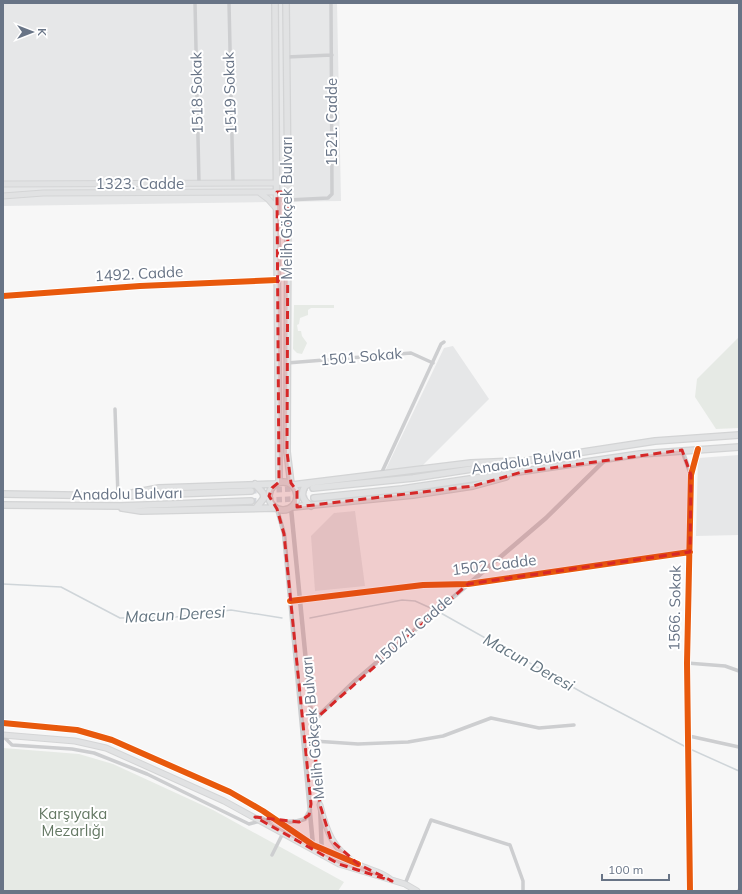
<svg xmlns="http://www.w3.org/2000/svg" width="742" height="894" viewBox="0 0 742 894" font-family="Mulish,sans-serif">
<rect width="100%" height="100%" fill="#f7f7f7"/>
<path fill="#e6e7e8" d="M3,3H337L341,201L3,206Z
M453,346L489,399L422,466L385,471L444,348Z
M739,455V535L696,536L698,458Z
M355,511L365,586L315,591L311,536L334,513Z"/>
<path fill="#e6eae5" d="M294,305H334V308H311L308,310V315L300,318L299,324L297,325L298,331H301L302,336L307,343L302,354L297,353L293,349Z
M739,337V428L716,429L695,397L697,379Z
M3,748L79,754L113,764L213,810L344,882L338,891H3Z"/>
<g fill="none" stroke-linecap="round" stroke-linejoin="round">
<path stroke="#cfd5d9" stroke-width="1.5" d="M3,584L61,587L120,618L176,617L231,610L282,618
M439,612L585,694L686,747
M310,618L402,600L415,601L435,610
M690,749L739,771"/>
<path stroke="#d3d6db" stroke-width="5.5" stroke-dasharray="5.5 3" stroke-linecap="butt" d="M251,491L313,488
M251,501L314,498"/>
<g stroke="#d4d5d6" stroke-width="7">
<path id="secondary" d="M3,184L276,183
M260,193L268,199L276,208
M3,196L43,193L277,192
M3,735L75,741L106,748L224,801L339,864L405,884L417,891
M320,805C326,830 333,851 359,865C369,870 380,871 390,879"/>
</g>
<g stroke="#d3d4d5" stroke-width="8">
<path id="primary" d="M275,3L279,482
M286,3L288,192L287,452L291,484
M269 496a14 14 0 1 1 28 0a14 14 0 1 1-28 0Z
M311,483L305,486C300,495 303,501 311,506
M255,484L263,493L264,498L256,508
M292,485L471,463L514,461
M313,488L413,478L655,441L739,435
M132,493L159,488L275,484
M3,494L122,496L251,491
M314,498L402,489L640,454L739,447
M3,505L121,506L251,501
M293,507L413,495L473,486L506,477
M122,508L141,511L275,508"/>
</g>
<path stroke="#cdced0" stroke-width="3.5" d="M195,3L199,183
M229,3L233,183
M287,57L332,55
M288,200L328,198L332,194L331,3
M287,363L411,353L433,363
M115,409L118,496
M381,474L441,344L444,342
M301,601L423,585L468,584L690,552
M687,663L725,666L739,671
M3,723L77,730L112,740L230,792L263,811L313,845
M3,736L12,745L72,749L94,753L147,774L249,824L260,821
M689,736L739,747
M314,741L358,744L408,742L443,736L491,718L539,728L574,725
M323,850L350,861
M272,855L283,833
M405,884L431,820L510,845L523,881V891
M739,891V890"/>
<path stroke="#cdced0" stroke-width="4.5" d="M3,296L140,286L277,280
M682,450L691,475
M291,508L320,805L322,856
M277,509L284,534L313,845L311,849
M290,601H301
M312,722L355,681L546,518L605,460
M255,817C271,820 289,825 305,819L310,810
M690,891L687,663L691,475L698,449"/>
<use href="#secondary" stroke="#e1e2e3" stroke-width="5"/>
<use href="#primary" stroke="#e1e2e3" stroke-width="5.5"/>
<g stroke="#fff" stroke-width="8">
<path id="cycleway" d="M3,296L140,286L277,280
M290,601L423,585L468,584L690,552
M3,723L77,730L112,740L230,792L263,811L313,845L358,864
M690,891L687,663L691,475L698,449"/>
</g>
<use href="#cycleway" stroke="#e8590c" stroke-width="6"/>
</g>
<path fill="#d62828" fill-opacity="0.2" stroke="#d62828" stroke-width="3" stroke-dasharray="8 5" stroke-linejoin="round" d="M277,192H288L287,452L291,483L297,491V507L473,486L522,472L682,450L691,475L690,552L468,584L312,722L320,805L331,840L358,864L392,881L339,864L255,817L299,822L309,815L311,804L284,534L277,509L269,496L272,488L279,482Z"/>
<g text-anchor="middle" stroke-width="4" stroke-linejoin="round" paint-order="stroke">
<g font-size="15" fill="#687486" stroke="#fff">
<text transform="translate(197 93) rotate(-91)" y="5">1518 Sokak</text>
<text transform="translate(230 93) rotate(-92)" y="5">1519 Sokak</text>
<text transform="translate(332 122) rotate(-90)" y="5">1521. Cadde</text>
<text x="140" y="189">1323. Cadde</text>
<text transform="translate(287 208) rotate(-90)" y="5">Melih Gökçek Bulvarı</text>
<text transform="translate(139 274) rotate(-3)" y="5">1492. Cadde</text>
<text transform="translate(361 357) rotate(-5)" y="5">1501 Sokak</text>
<text transform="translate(526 461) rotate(-9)" y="5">Anadolu Bulvarı</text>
<text transform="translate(127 494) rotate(-1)" y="5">Anadolu Bulvarı</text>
<text transform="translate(494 565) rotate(-7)" y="5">1502 Cadde</text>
<text transform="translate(675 608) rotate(-89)" y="5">1566. Sokak</text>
<text transform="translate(413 630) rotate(-41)" y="5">1502/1 Cadde</text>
<text transform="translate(313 728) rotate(-95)" y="5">Melih Gökçek Bulvarı</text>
</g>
<g font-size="15" fill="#647863" stroke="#fff">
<text x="73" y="819">Karşıyaka<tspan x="73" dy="17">Mezarlığı</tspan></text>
</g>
<g font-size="16" font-style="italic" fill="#647581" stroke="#fff">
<text transform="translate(175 614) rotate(-3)" y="6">Macun Deresi</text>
<text transform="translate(529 662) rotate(29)" y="6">Macun Deresi</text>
</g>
</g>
<rect width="742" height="894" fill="none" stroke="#687486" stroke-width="8"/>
<g transform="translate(32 32) rotate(90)" stroke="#ffffff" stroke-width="3" paint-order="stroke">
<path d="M0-3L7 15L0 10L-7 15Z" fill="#687486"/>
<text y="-6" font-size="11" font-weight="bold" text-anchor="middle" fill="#687486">K</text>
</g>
<path d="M602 874v6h67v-6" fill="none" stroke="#687486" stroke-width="2"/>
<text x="608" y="874" font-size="12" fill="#687486" stroke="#ffffff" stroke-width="3" paint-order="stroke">100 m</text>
</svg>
